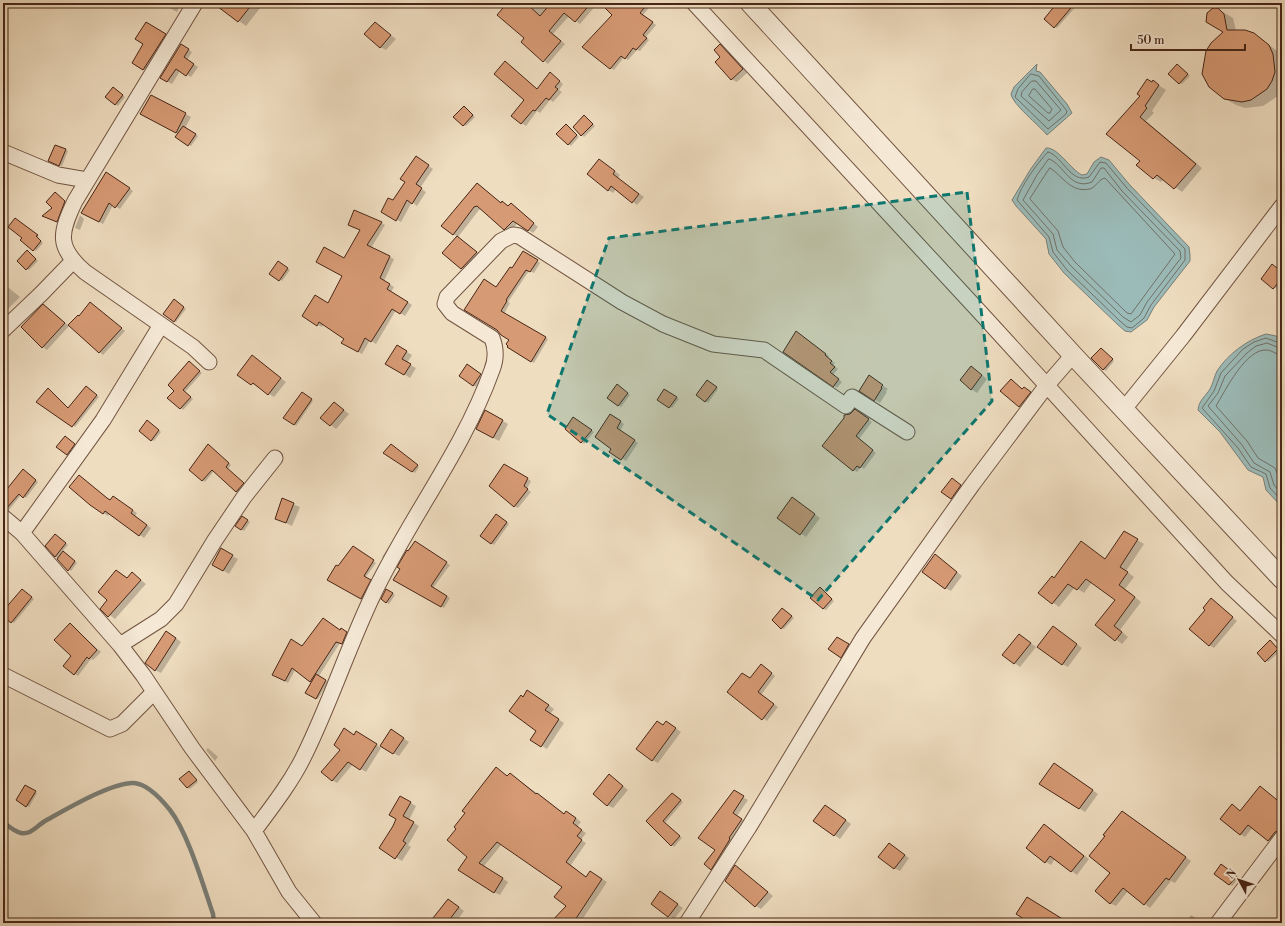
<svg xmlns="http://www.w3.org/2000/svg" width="1285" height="926" viewBox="0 0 1285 926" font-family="'Libre Bodoni',serif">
<rect width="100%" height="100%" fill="#efddc0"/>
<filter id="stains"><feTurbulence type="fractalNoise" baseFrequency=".005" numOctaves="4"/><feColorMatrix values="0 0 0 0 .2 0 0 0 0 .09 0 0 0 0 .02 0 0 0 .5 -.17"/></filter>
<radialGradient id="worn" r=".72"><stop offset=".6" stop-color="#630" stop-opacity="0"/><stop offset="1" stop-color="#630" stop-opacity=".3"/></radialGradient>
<path fill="#9bbbb8" stroke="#7a7f78" d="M1037,64L1036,71L1040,72L1067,104L1072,113L1047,135C1038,124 1013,105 1011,94L1014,87Z
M1046,148C1058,147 1070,169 1082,175L1087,174L1094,162L1101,157L1109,160L1129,184L1189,247L1190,255V261L1154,307L1147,320L1131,332L1125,331L1117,324L1064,273L1049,254L1046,239L1016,206L1012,200L1030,170Z
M1266,334L1276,336L1282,341V507L1266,490L1263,477L1248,470L1220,432L1198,410C1199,400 1205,397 1210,389C1213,384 1214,377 1217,371C1228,354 1247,340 1266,334Z"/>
<path fill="#0003" d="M160,3H181L177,12Z
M215,3H264L246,26Z
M376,3H384L381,6Z
M509,3H596L597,4L580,24L569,16L553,34L565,44L548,64L544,61L526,38Z
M602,3H653L643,15L656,25L646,37L649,40L640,51L637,50L628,60L624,57L614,70L610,68L613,15Z
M1059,3H1079L1057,28L1045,19Z
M1218,9L1233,18L1236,31L1254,34L1280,53L1282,59V87L1278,96L1263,106L1245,108L1236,105L1224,98L1203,74L1204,60L1212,44L1224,32Z
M147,23L170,38L148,71L133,63L144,44Z
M375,23L396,39L386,50L380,47Z
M181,45L192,52L187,60L198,67L191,77L180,71L172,84L161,78Z
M720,45L725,48L748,72L737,82L731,79L722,57Z
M509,65L537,89L554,76L563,84L559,90L562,92L553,102L550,100L540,113L537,111L526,126L512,116L525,100Z
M1179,66L1190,76L1182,84L1180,83Z
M1154,82L1166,90L1152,111L1154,113L1146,121L1202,168L1182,192L1164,179L1161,182L1154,178L1137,165L1141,160L1108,134Z
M116,90L125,97L118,106L106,97Z
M151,96L191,117L185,128L198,136L191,146L176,137L179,134L147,117Z
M466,108L475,117L466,126L463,125Z
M587,118L595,126L584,137L574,127Z
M568,127L579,137L571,146L568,144Z
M65,150L68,151L62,166L52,162Z
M422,161L433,169L420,188L426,192L417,206L412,202L401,222L382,212L393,202Z
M604,163L620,175L618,178L644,197L637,205L616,189L613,193L608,190Z
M110,176L133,191L120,209L113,205L103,224L82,212Z
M478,184L502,204L503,202L509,207H516L538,227L533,233L518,223L509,232L481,209L479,210L458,237L482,256L467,272L444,253L458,237L453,234Z
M57,195L67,204L60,222L46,217L53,208Z
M80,215L84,219L80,230L75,228Z
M18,221L39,237L38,238L43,243L36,251L23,238Z
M381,223L385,225L371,248L394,259L384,281L394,287L391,292L412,305L405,316L396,310L376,344L370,340L362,354L343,343L345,339L324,324L322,327L318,325L344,276V259Z
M523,252L540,263L534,273L529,271L508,302L510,303L504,314L548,339L534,363L509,347L510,340L501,335L497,288L512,270Z
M29,253L38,261L29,270L27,269Z
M278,263L290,270L282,281L270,274Z
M1273,266L1282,272V288L1280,291L1262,279Z
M3,283L20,297L3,314Z
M176,302L186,309L176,322L174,321Z
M44,305L69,326L78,316L80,317L94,306L125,331L103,355L70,325L47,350L43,347Z
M800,334L829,356L828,358L835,363L833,365L838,369L833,375L842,382L837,388L834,386Z
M397,346L412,355L407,363L416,368L410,378L387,363Z
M1103,351L1114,361L1106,371L1103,369Z
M257,360L286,382L274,397L238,375Z
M191,364L202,373L185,392L193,399L183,410L169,398Z
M470,367L482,377L476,387L473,385Z
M977,371L987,379L977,393L971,389Z
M875,380L888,389L886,391L887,392L880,403L875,400Z
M1011,380L1023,390L1024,388L1035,395L1024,409L1001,391Z
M710,383L718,389L708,403L697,395Z
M620,387L630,395L621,407L608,398Z
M88,388L99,397L75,427L51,391L69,409Z
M665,390L679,399L672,408L658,400Z
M305,395L313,401L296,426L294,424Z
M340,407L349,414L336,429L322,418Z
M486,411L508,424L499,441L477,429Z
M855,411L872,422L859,439L876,453L864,469L861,467L857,472L854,470L851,415Z
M610,415L624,424L620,431L638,443L626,461L611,452L613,449Z
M573,419L594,432L584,444L582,442Z
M150,423L161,432L154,441L151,440Z
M67,439L77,446L70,455L68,454Z
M394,446L419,467L415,473L385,453Z
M211,447L231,465L228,469L245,485L239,493L214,471L205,482L202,480Z
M504,465L531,481L527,489L531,492L518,508L514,506Z
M26,472L38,482L26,498L21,495L9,510L3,507V495Z
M79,476L111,501L118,500L137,513L135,516L151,528L144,538L110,513L108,516L103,513Z
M958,483L966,489L957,502L951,499Z
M283,500L300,507L292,526L276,518Z
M798,502L820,518L806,537L778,517Z
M499,517L509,524L494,545L481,536Z
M245,519L250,522L244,531L241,529Z
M1124,532L1144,544L1126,571L1134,577L1125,589L1141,602L1120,630L1128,637L1122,644L1096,625L1117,600L1092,582L1084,593L1075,587L1059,607L1040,593L1055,579L1106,560Z
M58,537L68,545L62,552L77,563L71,571L55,556Z
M392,542L393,543L385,558L382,557Z
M415,543L450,565L433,588L450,598L444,608L394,580Z
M355,548L376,563L365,578L372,582L364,600L328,580Z
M221,550L238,559L229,574L213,564Z
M940,559L962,576L951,591L945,588Z
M116,571L127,579L132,573L146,584L115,619L101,608L109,600Z
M387,590L395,595L389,604L382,599Z
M822,590L834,601L826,610L823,609Z
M24,591L34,599L14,623L3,615V600L10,605Z
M1215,602L1237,621L1214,648L1209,645Z
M783,609L794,618L784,629L782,628Z
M70,624L101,652L93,660L91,659L78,676L75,674Z
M341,630L350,635L345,645L340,643L319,676L328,682L318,699L307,693L312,682L295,670L288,683L274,675L303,647Z
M1059,631L1082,648L1068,667L1062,664Z
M172,635L181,642L161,673L155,670Z
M1020,635L1036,647L1020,667L1004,655Z
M838,638L850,647L844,658L830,649Z
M1272,643L1280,651L1268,662L1258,653Z
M765,668L775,676L761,695L778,707L767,721L729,692Z
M533,694L554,709L550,714L564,723L547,749L531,739L537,731L523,697Z
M671,725L681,732L658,763L652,760L663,726Z
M397,734L409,742L399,756L393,753Z
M362,735L381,748L366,772L353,764L337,783L332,780L341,750L354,736Z
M208,748L218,757L215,761L206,750Z
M1060,767L1098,794L1085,812L1041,783Z
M496,768L508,776L510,774L515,777L565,814L572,815L581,822L577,827L586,833L581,840L586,843L571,865L587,878L596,875L607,882L580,923H551L567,906L563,887L502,844L484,866L508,882L500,895L494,892L469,857L458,828Z
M191,773L198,782L190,789L180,779Z
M609,775L628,790L613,808L607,805Z
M25,786L37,793L29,807L17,800Z
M734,792L748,800L737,816L746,823L716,872L711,869Z
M675,795L683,802L665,823L682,838L674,847L647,821Z
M400,797L416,806L409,820L419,826L408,845L411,847L402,861L380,848L397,819Z
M1282,804V832L1273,843L1253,827L1245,837L1240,834L1232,805L1241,811Z
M831,809L851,824L840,839L815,821Z
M1127,815L1191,861L1175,883L1171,881L1150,908L1128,891L1116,906L1110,903L1111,873Z
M1049,828L1089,859L1077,875L1055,859L1051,865L1046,862Z
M889,844L909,858L900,871L894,868Z
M736,866L773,896L761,909L756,906Z
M1224,867L1239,878L1232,886L1215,873Z
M666,896L683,908L674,919L669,916Z
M454,903L464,911L455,923H434Z
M1191,915L1199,920L1203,923H1185Z
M1154,917L1162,922L1164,923H1149Z
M702,919L705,921L709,923H700Z"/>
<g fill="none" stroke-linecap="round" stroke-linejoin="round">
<path stroke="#727068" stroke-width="1" d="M1031,74L1039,76L1067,111L1066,114L1048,129L1015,97L1018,89Z
M1032,81H1036L1061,110L1049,121L1021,96L1022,92Z
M1033,89H1035L1052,109L1050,113H1048L1029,96Z
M1048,152C1063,156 1070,184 1089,177L1100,162L1106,163L1126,187L1185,249V260L1151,305L1144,318L1132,328L1127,327L1120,321L1067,270L1053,252L1049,237L1017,200C1020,187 1038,162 1048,152Z
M1049,159C1064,164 1070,191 1092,182L1101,168H1104L1122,191L1180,251L1181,258L1147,302L1140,315L1131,322L1123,317L1071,266L1057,250L1053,234L1023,200L1037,175Z
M1050,168C1063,176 1070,193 1090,189C1096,187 1099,179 1105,178L1175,254L1131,314L1127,313L1075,262L1063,247L1058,231L1030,199Z
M1282,344L1266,338L1254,342L1243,349L1221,373L1214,391L1202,408L1238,448L1251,467L1266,474L1270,488L1282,501
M1282,349L1267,343L1256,346L1247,353L1225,376L1218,393L1208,406L1242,445L1254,463L1270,472L1274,485L1282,494
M1282,355C1276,355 1272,350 1267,350C1246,348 1225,391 1216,406L1247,441L1258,458L1275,468L1282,485"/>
<path stroke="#7a7f78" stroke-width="4.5" d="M3,822C8,826 15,832 21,833C31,835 38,825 45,821C65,810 112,782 134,783C148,784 162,800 170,810C188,833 203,885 213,914L214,923"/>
</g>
<path fill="#d69a74" stroke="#482617" d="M213,3H253L238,22Z
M507,3H526L540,16L551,3H591L575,22L564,13L549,31L561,41L543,62L521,42L524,38L497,15Z
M600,3H648L640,13L653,22L643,35L647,38L636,50L633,48L625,59L621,56L610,69L582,47L612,15Z
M1057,3H1075L1054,28L1044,19Z
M1213,8H1218L1224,14L1227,30H1245L1254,33L1269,45L1273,54L1275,72L1272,81L1267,89L1251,100L1242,102L1224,99L1209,87L1202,74L1206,51L1211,43L1223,32L1206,22L1207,13Z
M146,22L166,34L143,70L132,63L143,44L135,39Z
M375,22L391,35L380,48L364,34Z
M181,44L189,49L184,57L194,64L186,76L176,69L167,82L160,78Z
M720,44L743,69L731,80L715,62L720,57L714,50Z
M505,61L537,89L550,72L560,81L555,87L558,89L549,100L546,98L535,111L533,110L521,124L511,116L524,100L494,74Z
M1177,64L1188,74L1179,84L1168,74Z
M1147,79L1152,82L1153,80L1159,85L1145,106L1147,108L1140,117L1196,164L1174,189L1157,175L1153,179L1136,165L1140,161L1106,134L1140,96L1137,94Z
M113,87L123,95L115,105L105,97Z
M151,95L186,113L176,133L140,114Z
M464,106L473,115L463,126L453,117Z
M584,115L593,124L581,136L573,127Z
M566,124L577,135L568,145L556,134Z
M183,126L196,134L188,146L175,137Z
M55,145L66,149L59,166L48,161Z
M416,156L429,165L416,184L422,188L412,204L407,200L396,221L381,212L388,198L393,200L405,182L400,179Z
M599,159L615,171L613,174L639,194L632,203L611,186L608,191L587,174Z
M106,172L130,188L115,208L109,203L99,222L81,213Z
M477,183L501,203L502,201L508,206L511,203L534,223L528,231L513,221L504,230L477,206L474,207L453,235L441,226Z
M55,192L65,201L57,222L42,216L52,208L46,202Z
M354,210L382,222L367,245L390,256L380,278L390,284L387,289L408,302L400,314L392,309L371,342L365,338L358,352L341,343L344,339L319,322L317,326L302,316L315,295L328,303L342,276L316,262L324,247L344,258L360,230L348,225Z
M15,218L38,235L36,236L41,241L33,251L20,240L22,238L8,227Z
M457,236L477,252L461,269L442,253Z
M27,250L36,259L26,270L17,261Z
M523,251L538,260L530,272L526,270L506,300L507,301L501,311L546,337L531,362L507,347L508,346L506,344L509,340L501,335L497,330L464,310L484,279L496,287L510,267L512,268Z
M278,261L288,268L279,281L269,274Z
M1272,264L1282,272V278L1273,289L1261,279Z
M174,299L184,307L174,322L163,314Z
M90,302L122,328L99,353L68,325L78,315L79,316Z
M43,304L65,323L42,348L21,327Z
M796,331L826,354L825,355L832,361L830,363L835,367L830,372L839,379L833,387L783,352Z
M397,345L407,351L402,359L411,364L404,375L385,364Z
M1101,348L1113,359L1103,370L1091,358Z
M252,355L281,378L268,395L253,383L251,385L237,375Z
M189,361L200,371L183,390L191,397L180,409L167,398L174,391L168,385Z
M467,364L481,374L473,386L459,376Z
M971,366L982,375L971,390L960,380Z
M869,375L883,385L881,387L882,388L874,401L859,391Z
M1011,379L1022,389L1024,387L1031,392L1019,407L1000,391Z
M707,380L717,387L705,402L696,395Z
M617,384L628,393L618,406L607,398Z
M86,386L97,395L72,427L36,402L48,388L68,408Z
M664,389L677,397L669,408L657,400Z
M302,392L312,399L294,425L283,418Z
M334,402L344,410L330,426L320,418Z
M855,409L869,419L856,436L873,450L860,468L857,466L853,471L822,446L844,418V415L850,414Z
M485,410L503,420L493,438L476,429Z
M610,414L621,421L617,428L635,440L621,460L609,452L611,449L595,437Z
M573,417L592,430L581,443L565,429Z
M147,420L159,430L151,441L139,431Z
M65,436L75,444L67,455L56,447Z
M208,444L229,463L226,467L244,483L236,492L212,470L202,481L189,470Z
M391,444L418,465L412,472L383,453Z
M504,464L528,478L524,486L528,489L514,507L489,486Z
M23,469L36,480L23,498L19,494L6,509L3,508V494Z
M79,475L107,498L110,500L113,496L133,510L131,513L147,525L139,536L105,511L103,514L90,505L69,487Z
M952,478L961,485L951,499L941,492Z
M792,497L815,514L800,535L777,518Z
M282,498L294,503L286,523L275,519Z
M496,514L507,522L491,544L480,536Z
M242,516L248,520L241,530L235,526Z
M1124,531L1138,539L1120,567L1128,572L1119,585L1135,597L1114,626L1122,632L1115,641L1095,625L1115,600L1086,579L1077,590L1068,584L1052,604L1038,593L1052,576L1054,578L1081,541L1105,559Z
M55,534L66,543L55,557L45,546Z
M415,541L447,562L431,586L447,596L441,607L393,580L400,569L397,567L407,550L408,551Z
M353,546L374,560L364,576L371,580L361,599L327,580L336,565L338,566Z
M221,548L233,555L223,571L212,565Z
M63,551L75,561L68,571L57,559Z
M935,554L957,572L945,589L922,572Z
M116,570L127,578L132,572L141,580L108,617L100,609L107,600L98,592Z
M820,587L832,599L823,609L810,598Z
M22,589L32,597L11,623L3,616V611Z
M386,589L393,593L386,603L381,599Z
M1211,598L1233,617L1209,646L1189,629L1205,610L1203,608Z
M782,608L792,616L781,629L772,620Z
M323,618L340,630L341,628L347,632L342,644L336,642L310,682L292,668L285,681L272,675L291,639L302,646Z
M70,623L97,650L89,659L87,657L74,675L63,666L71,656L54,640Z
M1053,626L1077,644L1062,665L1037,647Z
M166,631L176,638L155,671L145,663Z
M1019,634L1031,643L1014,664L1002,655Z
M837,637L849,644L841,658L828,649Z
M1270,640L1278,649L1265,662L1257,653Z
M761,664L772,673L758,692L774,704L762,720L727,692L742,673L750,678Z
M316,674L326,680L316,699L305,693Z
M527,690L549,705L545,710L559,719L541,747L530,740L536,731L509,711L521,695L523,697Z
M657,721L663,725L666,721L676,728L652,761L636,749Z
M344,728L354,735L356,731L377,744L360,770L348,762L332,781L321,772L340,750L334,745Z
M391,729L404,738L393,754L380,746Z
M1054,763L1093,790L1079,809L1039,784Z
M496,767L507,776L510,773L536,794L537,793L564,814L566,811L576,818L573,823L582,830L577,836L582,840L566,862L586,877L590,871L602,879L573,923H550L566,906L554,897L562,887L497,842L479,863L503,878L494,893L458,870L467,857L447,840L456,829L454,827L465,813L462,811Z
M189,771L197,780L187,788L179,779Z
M609,774L623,786L607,806L593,794Z
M25,785L36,791L26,807L16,800Z
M1260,786L1282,804V829L1275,832L1268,841L1248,825L1240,835L1220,819L1232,804L1240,811Z
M734,790L744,796L733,813L742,819L729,838L730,839L711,870L704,864L715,850L698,838Z
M672,793L681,800L663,821L680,836L671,846L646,821Z
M400,796L411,802L403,816L414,822L403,841L406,843L395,859L379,848L393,826L396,819L389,815Z
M825,805L846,820L834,836L813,821Z
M1122,811L1186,857L1169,880L1166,878L1144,905L1123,888L1110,904L1095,891L1110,873L1089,856L1105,836L1103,835Z
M1044,824L1084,856L1071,872L1050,856L1045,863L1026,848Z
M889,843L905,855L894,869L878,857Z
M1221,864L1237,876L1229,885L1214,874Z
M735,865L768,892L755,907L725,881Z
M660,891L678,904L668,917L651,904Z
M1027,897L1069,923H1030L1016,914Z
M448,899L459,907L447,923H429Z"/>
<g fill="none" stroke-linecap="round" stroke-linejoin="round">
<g stroke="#725441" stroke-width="17">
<path id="minor" d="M195,3L75,201C60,233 56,247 85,272L193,347L209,362
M694,3L977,309L1227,583L1282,635
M3,152L58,175L87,180
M3,330L41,294L73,261
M1124,409L1183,336L1282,206
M3,517L22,533L120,645L143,675L192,748L254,831L289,892L314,923
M22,533L103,420L161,325
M120,645L161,619L176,604L215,540L244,497L275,458
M3,675L110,729L122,724L154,692
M254,831C271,808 290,784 303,758C329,706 347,650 372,597C408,520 463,451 492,370C496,360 496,348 492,338L452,313L445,304L447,297L501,241L513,235L519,236L622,302L663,324L713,344L764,350L846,406L852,397L907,432
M687,923L749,827L863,638L972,485L1047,385L1073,355
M1218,923L1282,838"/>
</g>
<g stroke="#725441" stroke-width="21">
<path id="tertiary" d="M750,3L1073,355L1282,579"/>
</g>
<use href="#minor" stroke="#f5e9d6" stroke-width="15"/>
<use href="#tertiary" stroke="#f5e9d6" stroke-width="19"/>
</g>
<path fill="#0f766e" fill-opacity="0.2" stroke="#0f766e" stroke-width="3" stroke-dasharray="8 5" stroke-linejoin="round" d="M967,192L992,401L818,600L547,414L609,238Z"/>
<rect width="1285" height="926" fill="none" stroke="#efddc0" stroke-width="16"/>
<rect x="4" y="4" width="1277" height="918" fill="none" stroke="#482617" stroke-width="2"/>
<rect x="8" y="8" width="1269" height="910" fill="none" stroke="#482617"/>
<g transform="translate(1239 880) rotate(310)" stroke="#f5e9d6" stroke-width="3" paint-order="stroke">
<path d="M0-3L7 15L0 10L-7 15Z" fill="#482617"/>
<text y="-6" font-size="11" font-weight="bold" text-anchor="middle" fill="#482617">N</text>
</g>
<path d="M1131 44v6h114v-6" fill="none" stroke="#482617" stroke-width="2"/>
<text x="1137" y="44" font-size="12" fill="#482617" stroke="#f5e9d6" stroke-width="3" paint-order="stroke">50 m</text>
<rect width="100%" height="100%" filter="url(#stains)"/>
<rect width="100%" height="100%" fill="url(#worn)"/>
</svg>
